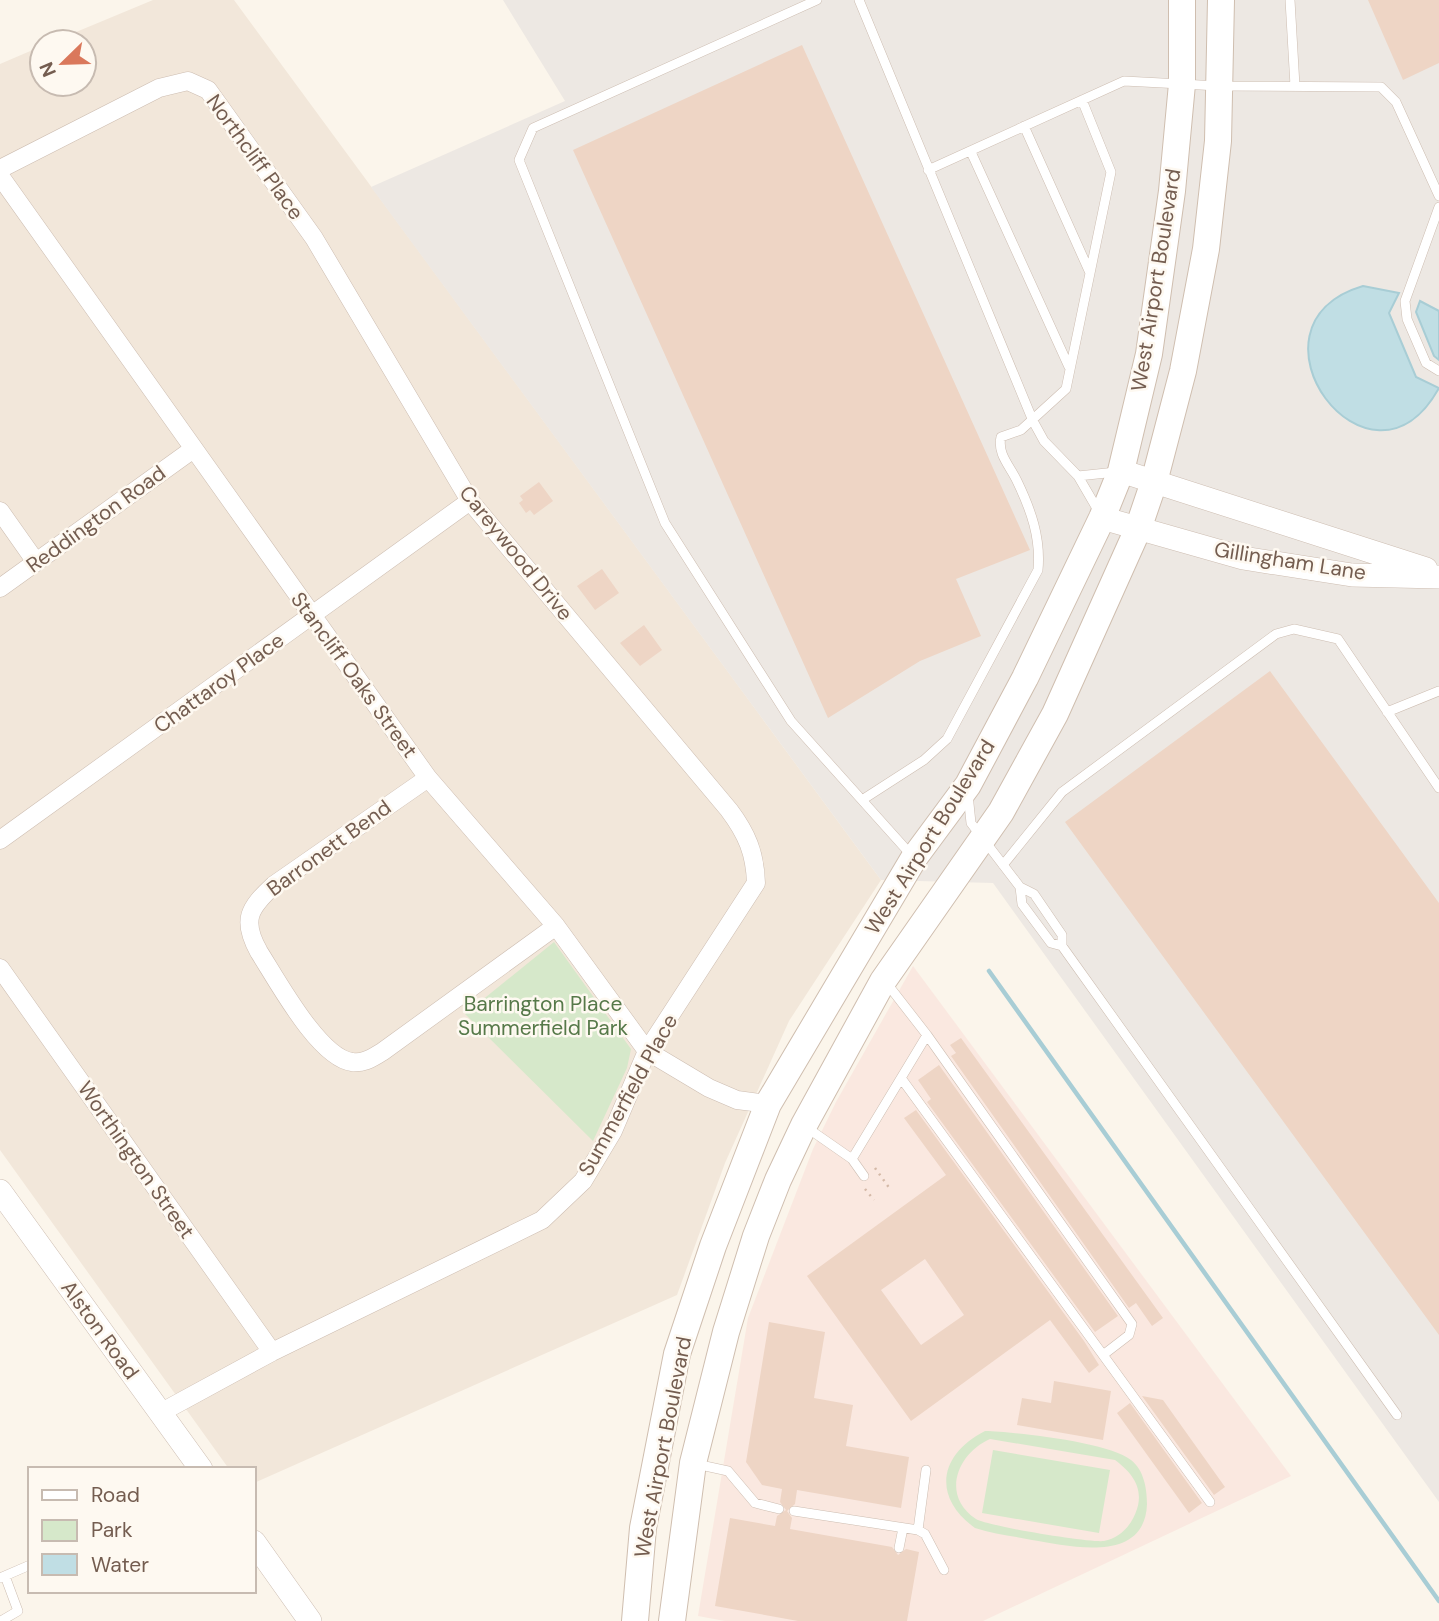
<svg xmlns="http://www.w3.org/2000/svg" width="1439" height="1621" viewBox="0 0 1439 1621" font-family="'DM Sans',sans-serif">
<rect width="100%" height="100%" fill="#fbf5eb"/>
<path fill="#f2e7da" d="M153,0H234L881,880L789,1021L725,1163L677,1295L254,1483V1469H229L0,1150V64L42,46V84H84V42H52Z"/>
<path fill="#fae8e0" d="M913,966L1291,1476L983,1621H725L698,1616L748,1318L813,1149L836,1102Z"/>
<path fill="#ede8e3" d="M503,0H1439V1502L993,883L881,880L371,187L565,101Z"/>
<path fill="#d6e8ca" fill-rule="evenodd" d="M554,942L631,1049L627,1068L593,1141L465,1014Z
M985,1431C1017,1432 1108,1442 1131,1460C1144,1470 1147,1489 1147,1504C1145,1565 1069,1546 1032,1540C1013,1536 993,1534 975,1528C931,1496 940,1454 985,1431ZM990,1439L1115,1460C1131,1472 1144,1487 1137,1509C1132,1525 1120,1538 1104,1541C1090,1543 987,1526 976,1519C940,1495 958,1453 990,1439Z
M993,1450L1110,1470L1099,1533L982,1513Z"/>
<path fill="#c0dee4" stroke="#a8cdd5" stroke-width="2" d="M1363,286L1399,293L1389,313L1416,377L1439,388C1370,513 1231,325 1363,286Z
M1420,301L1439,311V360L1434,356L1416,312Z"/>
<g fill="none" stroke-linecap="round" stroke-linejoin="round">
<path stroke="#a8cdd5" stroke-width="4.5" d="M989,971L1439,1601"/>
</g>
<path fill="#eed5c5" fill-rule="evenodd" d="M1368,0H1439V63L1403,80Z
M802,45L1030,550L956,579L981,636L920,661L828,718L573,150Z
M539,482L553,501L534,515L530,510L526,513L519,503L523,500L520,496Z
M602,569L619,593L595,610L577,586Z
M644,625L662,650L640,666L620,643Z
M1270,671L1439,903V1335L1065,822Z
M961,1038L1163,1318L1152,1326L1136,1303L1129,1308L951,1056L956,1053L950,1045Z
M939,1065L1118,1316L1095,1332L927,1102L931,1099L918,1080Z
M916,1110L1084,1341L1099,1365L1089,1373L1050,1320L911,1421L807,1276L946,1175L904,1118ZM925,1259L964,1315L921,1345L881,1290Z
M769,1322L825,1332L814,1398L853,1405L846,1446L909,1457L901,1508L797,1490L795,1504L787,1511L792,1518L790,1529L892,1547L898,1555L906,1549L919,1552L907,1621H798L715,1606L730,1518L775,1526L777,1516L786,1510L780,1502L782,1489L762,1485L746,1462Z
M1054,1381L1111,1391L1103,1440L1017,1425L1022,1398L1051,1403Z
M1142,1396L1163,1400L1225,1487L1214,1495Z
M1130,1403L1202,1503L1189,1513L1117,1413Z"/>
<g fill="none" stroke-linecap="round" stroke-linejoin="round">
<g stroke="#cdbdb1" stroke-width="10">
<path id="service" d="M817,0L533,128L519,160L665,523L791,721L913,857
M859,0L1033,421L1044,441L1078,476
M1290,0L1295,86
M1024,126L1090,273
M971,152L1069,367
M928,170L1124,81L1219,86L1381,87L1396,102L1439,196
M1439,207L1405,301L1407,319L1426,363L1439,371
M1099,512L1078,476L1116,472
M1387,712L1439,691
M968,794L971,823L1020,887L1034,894L1062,935V946
M862,800L924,760L947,739L1038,570C1041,538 1031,510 1017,481C1010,466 997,454 1001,437L1021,430L1066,389L1111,172L1082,100
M1003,865L1062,792L1276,634L1294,629L1338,639L1439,788
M1020,887L1022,904L1051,943L1062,946L1397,1415
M901,1078L927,1035
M806,1127L852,1159L901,1078L1103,1355L1129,1335L1132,1324L927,1035L885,981
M852,1159L864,1176
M1103,1355L1210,1502
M696,1464L728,1471L755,1503L779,1509
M794,1511L918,1530L926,1470
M918,1530L925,1534L944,1570
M899,1548L903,1528
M0,1578L30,1565
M1,1621L18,1611L5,1576"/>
</g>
<g stroke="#cdbdb1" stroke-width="19">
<path id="minor" d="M0,169L159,88L188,81L208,90L314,238L470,501L729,810C747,834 755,853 756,883L647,1051L613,1131L583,1181L542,1220L272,1352L160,1413
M0,176L428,778L556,926L647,1051L709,1088L737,1100L768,1104
M0,511L36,562
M0,588L192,450
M428,778L274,885C249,908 241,920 259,952C277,980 319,1058 352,1062C364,1064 373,1057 382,1052L556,926
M0,840L470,501
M0,968L272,1352"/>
</g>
<g stroke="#cdbdb1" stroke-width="24">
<path id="tertiary" d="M1121,471L1426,569
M1102,518L1243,558L1352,575L1439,577
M0,1191L201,1469
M254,1542L310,1621"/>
</g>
<g stroke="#cfbeaf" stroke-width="28">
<path id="secondary" d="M635,1621L643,1528L677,1354L713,1246L768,1104L914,858L968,785L1025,678L1102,518L1121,471L1149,354L1172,191L1182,84V0
M672,1621L693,1463L726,1332L756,1236L778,1180L804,1125L883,981L1001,812L1055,714L1138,529L1154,482L1183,371L1206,249L1218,141L1221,0"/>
</g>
<path stroke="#d4b9a7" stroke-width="2.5" stroke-dasharray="2 5" stroke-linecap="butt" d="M875,1168L890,1189
M865,1189L874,1200"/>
<use href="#service" stroke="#fff" stroke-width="9"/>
<use href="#minor" stroke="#fff" stroke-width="18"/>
<use href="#tertiary" stroke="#fff" stroke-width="23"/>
<use href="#secondary" stroke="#fff" stroke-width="26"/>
</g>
<g text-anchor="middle" stroke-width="5" stroke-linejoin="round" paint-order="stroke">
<g font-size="21" fill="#745d50" stroke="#fef9f1">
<text transform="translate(255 157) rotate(54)" y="7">Northcliff Place</text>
<text transform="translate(1156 280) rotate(-81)" y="7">West Airport Boulevard</text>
<text transform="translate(96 519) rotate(-36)" y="7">Reddington Road</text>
<text transform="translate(516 553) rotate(51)" y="7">Careywood Drive</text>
<text transform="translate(1290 561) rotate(9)" y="7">Gillingham Lane</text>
<text transform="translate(354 675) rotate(54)" y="7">Stancliff Oaks Street</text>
<text transform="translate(219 683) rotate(-36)" y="7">Chattaroy Place</text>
<text transform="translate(930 837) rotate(-58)" y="7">West Airport Boulevard</text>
<text transform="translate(329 848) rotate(-36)" y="7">Barronett Bend</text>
<text transform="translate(628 1095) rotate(-61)" y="7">Summerfield Place</text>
<text transform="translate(136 1160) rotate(55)" y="7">Worthington Street</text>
<text transform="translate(100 1330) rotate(54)" y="7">Alston Road</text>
<text transform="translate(663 1447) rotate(-79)" y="7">West Airport Boulevard</text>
</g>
<g font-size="21" fill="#567949" stroke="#fef9f1">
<text x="543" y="1011">Barrington Place<tspan x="543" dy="24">Summerfield Park</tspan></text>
</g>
</g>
<rect x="28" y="1467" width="228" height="126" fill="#fef9f1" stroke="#c7bbb1" stroke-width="2"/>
<rect x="42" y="1490" width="35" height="10" fill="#ffffff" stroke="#c7bbb1" stroke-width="2"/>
<text x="91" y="1502" font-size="21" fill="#745d50">Road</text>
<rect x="42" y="1520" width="35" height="21" fill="#d6e8ca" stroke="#c7bbb1" stroke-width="2"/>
<text x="91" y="1537" font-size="21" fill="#745d50">Park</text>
<rect x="42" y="1554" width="35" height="21" fill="#c0dee4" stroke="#c7bbb1" stroke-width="2"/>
<text x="91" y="1572" font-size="21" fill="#745d50">Water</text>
<g transform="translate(63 63) rotate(247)"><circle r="33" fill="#fef9f1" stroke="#c7bbb1" stroke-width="2"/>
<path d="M0-5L12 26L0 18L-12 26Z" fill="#da785b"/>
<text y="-10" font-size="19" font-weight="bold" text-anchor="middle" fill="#745d50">N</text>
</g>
</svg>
